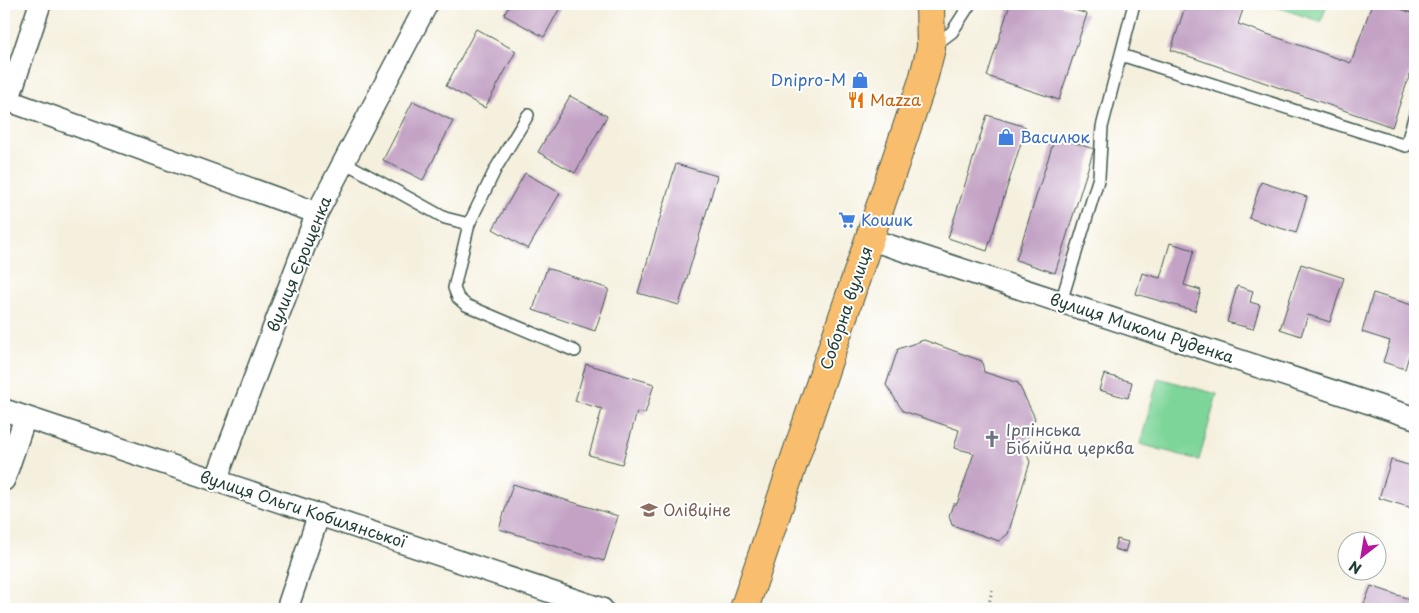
<svg xmlns="http://www.w3.org/2000/svg" width="1419" height="613" viewBox="0 0 1419 613" font-family="'Playpen Sans',sans-serif">
<rect width="100%" height="100%" fill="#fff"/>
<filter id="ink" filterUnits="userSpaceOnUse"><feTurbulence type="fractalNoise" baseFrequency=".02" numOctaves="2"/><feDisplacementMap in="SourceGraphic" scale="10" xChannelSelector="R" yChannelSelector="G"/><feConvolveMatrix kernelMatrix="1 2 1 2 8 2 1 2 1" color-interpolation-filters="sRGB"/></filter>
<filter id="wash" filterUnits="userSpaceOnUse"><feTurbulence type="fractalNoise" baseFrequency=".0096" numOctaves="4" result="noise"/><feDisplacementMap in="SourceGraphic" scale="20" xChannelSelector="R" yChannelSelector="G"/><feGaussianBlur stdDeviation="1.12" result="paint"/><feColorMatrix in="noise" values="0 0 0 0 0 0 0 0 0 0 0 0 0 0 0 0 0 1.4 0 .05"/><feComposite in="paint" operator="in"/></filter>
<g filter="url(#wash)">
<rect width="100%" height="100%" fill="#f5f0de"/>
<path fill="#7ed59a" stroke="#4e8967" d="M1268,4H1327L1321,22Z
M1158,378L1217,394L1199,460L1140,444Z"/>
<g id="blocks">
<path fill="#c3a2c5" d="M510,4H562L544,37L504,15Z
M1010,4H1056L1087,14L1059,100L987,76Z
M1186,4H1245L1238,24L1351,63L1372,4H1386L1415,14V59L1392,127L1171,50Z
M476,29L516,51L485,108L446,86Z
M570,96L607,116L575,173L538,152Z
M413,101L453,121L423,180L383,160Z
M987,115L1026,127L987,251L948,238Z
M1055,137L1094,149L1055,273L1016,260Z
M676,164L717,176L679,305L638,293Z
M525,173L560,193L528,249L493,229Z
M1261,182L1307,197L1296,233L1249,218Z
M1170,243L1194,250L1184,285L1201,290L1195,311L1136,294L1142,273L1160,278Z
M1301,264L1344,278L1330,322L1308,315L1301,336L1280,329Z
M547,268L609,289L595,331L533,310Z
M1237,286L1253,291L1250,302L1260,305L1253,329L1227,322Z
M1373,293L1415,306V335L1405,369L1383,362L1390,341L1362,332Z
M924,340L982,361L984,372L1018,383L1035,418L1024,447L1030,462L1008,534L999,541L952,525L949,516L953,504H957L974,453L954,448L959,430L903,411L886,385L898,349Z
M586,364L654,384L645,414L637,412L622,464L589,455L602,409L575,401Z
M1104,374L1132,382L1128,398L1099,390Z
M1391,460L1415,467V509L1379,498Z
M513,484L618,516L604,561L499,529Z
M1117,539L1128,542L1125,552L1114,549Z
M1371,586L1415,601V609H1362Z
M430,605L441,609H429Z"/>
</g>
</g>
<g filter="url(#ink)">
<use href="#blocks" fill-opacity="0" stroke="#3f584e" stroke-width="1"/>
<g fill="none" stroke-linecap="round" stroke-linejoin="round">
<g stroke="#3f584e" stroke-width="14">
<path id="lane" d="M932,47L952,32L970,4
M1121,55L1406,146L1415,114
M344,162L445,218L469,224L496,168L528,115
M469,224L454,288L458,298L466,305L575,351
M1061,302L1099,177L1102,127L1134,4"/>
</g>
<g stroke="#3f584e" stroke-width="24">
<path id="street" d="M4,99L317,213
M8,101L40,4
M869,239L1415,418
M4,410L602,609
M4,480L25,418
M216,480L317,213L427,4
M287,609L319,514"/>
</g>
<g stroke="#3f584e" stroke-width="30">
<path id="primary" d="M744,609L923,80L931,48L930,4"/>
</g>
<path stroke="#3f584e" stroke-width="3" stroke-dasharray="1 4" stroke-linecap="butt" d="M992,590L989,604L995,609"/>
<use href="#lane" stroke="#fff" stroke-width="11"/>
<use href="#street" stroke="#fff" stroke-width="21"/>
<use href="#primary" stroke="#f9be6d" stroke-width="28"/>
</g>
</g>
<defs>
<g id="shop-bare" transform="scale(1.35)"><path d="M-5-2.5h2.3a2.7 3.5 0 0 1 5.4 0H5L5.5 6h-11ZM-1.5-2.5h3a1.5 2.3 0 0 0-3 0Z" fill="#3f7fe0" stroke="#fff" stroke-width="2.5" paint-order="stroke"/></g>
<g id="restaurant-bare" transform="scale(1.35)"><path d="M-5-6h1v4h1v-4h1v4h1v-4h1v5L-1.5 .5V6h-2V.5L-5-1ZM5-6V6H3V1.5H1.5Q1.5-4 5-6Z" fill="#e8710a" stroke="#fff" stroke-width="2.5" paint-order="stroke"/></g>
<g id="supermarket-bare" transform="scale(1.35)"><path d="M-6-5.5h2.5l.6 2H6L4.5 2H-2.5L-4.4-4H-6ZM-1.5 3.2a1.3 1.3 0 1 0 .1 0ZM3 3.2a1.3 1.3 0 1 0 .1 0Z" fill="#3f7fe0" stroke="#fff" stroke-width="2.5" paint-order="stroke"/></g>
<g id="church-bare" transform="scale(1.35)"><path d="M-1.2-6h2.4v3.5h3.3v2.4h-3.3V6h-2.4V-.1h-3.3v-2.4h3.3Z" fill="#6b7280" stroke="#fff" stroke-width="2.5" paint-order="stroke"/></g>
<g id="school-bare" transform="scale(1.35)"><path d="M0-5L7-2L0 1L-7-2ZM-4 1L0 2.5L4 1V4Q0 6-4 4Z" fill="#8d6e63" stroke="#fff" stroke-width="2.5" paint-order="stroke"/></g>
</defs>
<g fill-rule="evenodd">
<use href="#shop-bare" x="860" y="80"/>
<use href="#restaurant-bare" x="856" y="100"/>
<use href="#shop-bare" x="1006" y="137"/>
<use href="#supermarket-bare" x="847" y="220"/>
<use href="#church-bare" x="992" y="439"/>
<use href="#school-bare" x="649" y="510"/>
</g>
<g text-anchor="middle" stroke-width="4" stroke-linejoin="round" paint-order="stroke">
<g font-size="16" fill="#366cbe" stroke="#fff" text-anchor="start">
<text x="846" y="86" text-anchor="end">Dnipro-M</text>
<text x="1020" y="143">Василюк</text>
<text x="861" y="226">Кошик</text>
</g>
<g font-size="16" fill="#c56008" stroke="#fff" text-anchor="start">
<text x="870" y="106">Mazza</text>
</g>
<g font-size="16" fill="#1f3d34" stroke="#fff">
<text transform="translate(299 264) rotate(-68)" y="6">вулиця Єрощенка</text>
<text transform="translate(846 308) rotate(-71)" y="6">Соборна вулиця</text>
<text transform="translate(1142 328) rotate(18)" y="6">вулиця Миколи Руденка</text>
<text transform="translate(303 509) rotate(18)" y="6">вулиця Ольги Кобилянської</text>
</g>
<g font-size="16" fill="#5b616d" stroke="#fff" text-anchor="start">
<text x="1006" y="436">Ірпінська<tspan x="1006" dy="18">Біблійна церква</tspan></text>
</g>
<g font-size="16" fill="#785e54" stroke="#fff" text-anchor="start">
<text x="663" y="516">Олівціне</text>
</g>
</g>
<rect width="1419" height="613" fill="none" stroke="#fff" stroke-width="20"/>
<g transform="translate(1362 556) rotate(211)"><circle r="24" fill="#ffffff" stroke="#a5b1ae"/>
<path d="M0-4L9 19L0 12L-9 19Z" fill="#b5179e"/>
<text y="-8" font-size="14" font-weight="bold" text-anchor="middle" fill="#1f3d34">N</text>
</g>
</svg>
